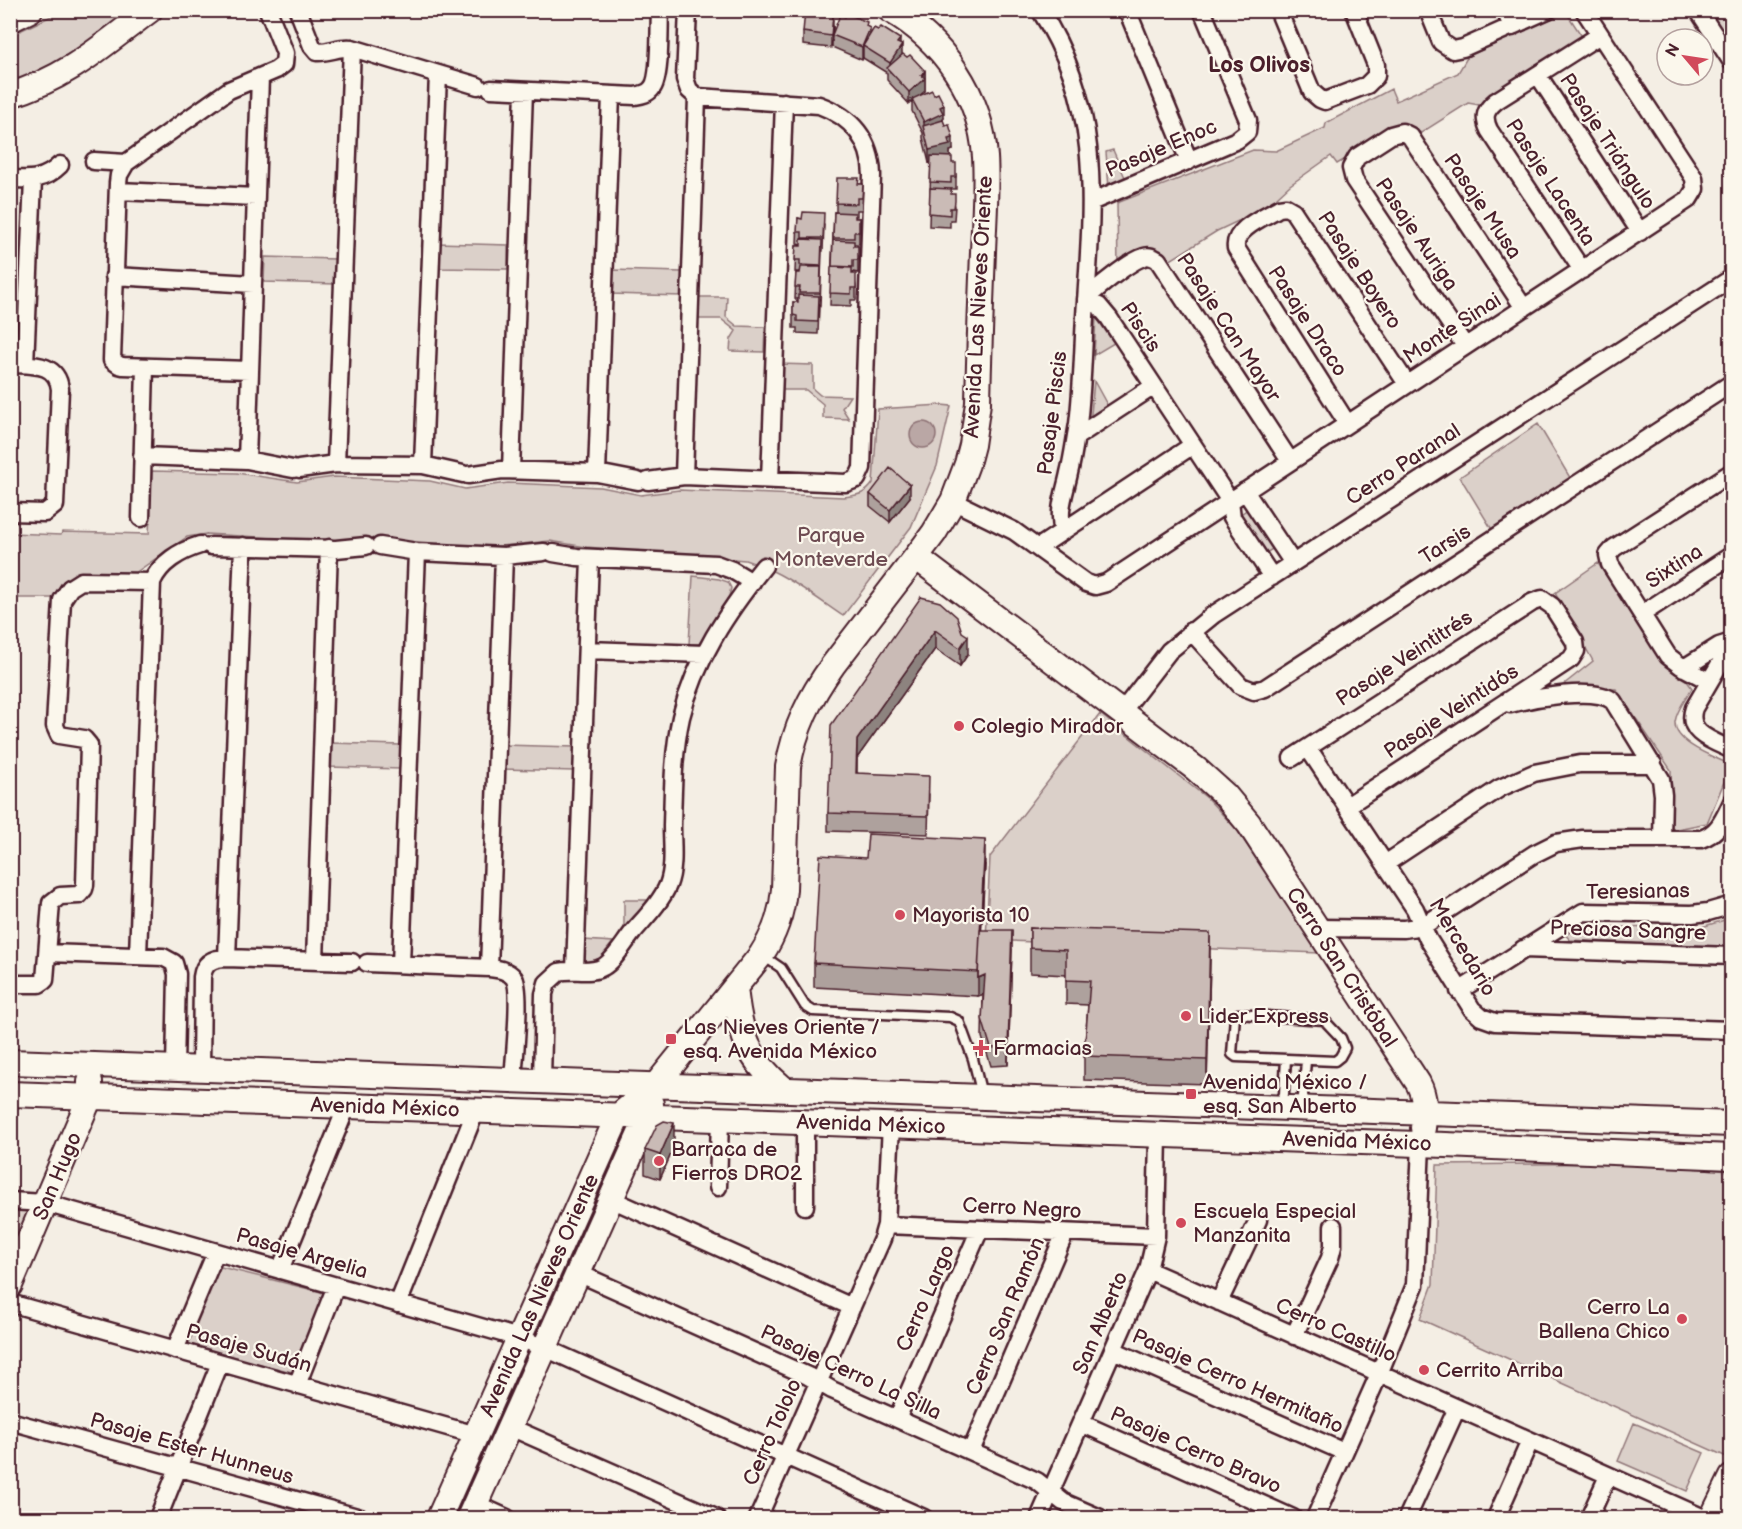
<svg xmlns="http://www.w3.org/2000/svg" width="1742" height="1529" viewBox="0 0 1742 1529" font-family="'Balsamiq Sans',sans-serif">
<rect width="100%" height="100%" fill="#f4eee4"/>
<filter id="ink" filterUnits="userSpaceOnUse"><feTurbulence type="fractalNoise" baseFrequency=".0167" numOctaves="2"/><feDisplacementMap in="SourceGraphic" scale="12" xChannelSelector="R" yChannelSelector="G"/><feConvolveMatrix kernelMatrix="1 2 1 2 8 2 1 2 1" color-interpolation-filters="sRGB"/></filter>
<g filter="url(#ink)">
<path fill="#dbd0c9" stroke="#92787a" stroke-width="1.5" d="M62,11H135L75,55L11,87V35Z
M1708,11H1731V47L1729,44Z
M1566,12L1585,41L1485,106L1468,103L1421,133L1405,124L1337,164L1331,156L1290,185L1277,197V203L1244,222L1238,221L1217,231L1169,261L1164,253L1157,250L1118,270L1117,203L1253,150L1276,151L1325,128L1326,123L1391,89L1396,101L1458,73L1468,56Z
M1113,150L1127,182L1109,188L1106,152Z
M437,243L508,245V269L436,268Z
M265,257L336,259V284L264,282Z
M611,270L682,272V296L610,294Z
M698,297H727L726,317L737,326L765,327L764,352L730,351L731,339L736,331L721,319H698Z
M1096,317L1114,343L1094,355Z
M778,364L813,365V389L820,395L850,396L842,408L849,419L823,418V404L806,390H777Z
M1094,381L1111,412L1090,425Z
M941,405L951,406L937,466L911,527L843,616C812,595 782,571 745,560L586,547L550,541L491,547L410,546L206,534L187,537L132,575L80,574L60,586L59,598H11V533L61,535L62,532L149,534L152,471L237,473L297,482L334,477L430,481L465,489L508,483L601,487L641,495L679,490L844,497C857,495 865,495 873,483L878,409Z
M1538,424L1572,481L1494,533L1460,477Z
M1249,508L1274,548L1266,553L1241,514Z
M1598,563L1666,667L1687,681L1692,688C1687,697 1676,711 1675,722C1674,744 1715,757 1731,765L1707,823L1672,830L1671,770L1616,689L1563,690V685L1593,661L1555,593Z
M693,576L719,579L728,582L731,588L729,596L699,644H689Z
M1100,714L1207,798L1237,830L1319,953L986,940L990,857Z
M330,743L401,745V769L329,767Z
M503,745L575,747L574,771L503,769Z
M624,900H650L624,928Z
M1731,918V949L1570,940L1564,933L1580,926L1695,929Z
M584,940L613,942L595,965L583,964Z
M610,1148H622L539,1341L528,1336Z
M1622,1163L1731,1171L1732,1452L1729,1458L1420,1319L1433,1284L1437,1165Z
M11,1206L37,1207L11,1265Z
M217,1266L325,1293L292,1372L187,1346Z
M524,1345L537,1349L462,1518H448Z
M1634,1423L1704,1453L1687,1491L1618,1461Z"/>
<path fill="#baa7a5" stroke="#8d7174" stroke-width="1.5" d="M910 435a13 13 0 1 1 26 0a13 13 0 1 1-26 0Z"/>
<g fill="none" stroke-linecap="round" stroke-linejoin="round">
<g stroke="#4a1f2b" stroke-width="13">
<path id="lane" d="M762,955L781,968L805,1006L813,1011L950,1017L959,1021L973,1059L982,1095
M1238,1014L1324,1020L1341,1038L1345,1048L1340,1057L1335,1061L1236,1057L1232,1054L1235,1016Z
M1306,1061L1303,1096L1307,1105
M1279,1105L1284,1094L1286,1059"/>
</g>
<g stroke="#4a1f2b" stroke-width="21">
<path id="street" d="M298,10L312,46L317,52C329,53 340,46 352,48L478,86
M1040,10C1101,104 1093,196 1086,301C1083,342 1083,383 1078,424C1075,440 1073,457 1069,473C1065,493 1057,510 1063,531
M1127,10L1189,161
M1278,10L1312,92L1320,99L1325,101L1367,85L1376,76V65L1354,10
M1428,10L1441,42L1453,50L1463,48L1548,10
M1505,10L1512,27
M1698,10L1732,62
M1538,75L1640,232
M491,89L635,96C641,95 648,94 652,88C661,78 659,26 660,10
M94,161L126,163
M10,179C31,180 45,180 60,165
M118,191L256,197
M1091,202L1237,140L1247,132L1248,120L1202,10
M1582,270L1489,130C1483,117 1485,110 1496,101L1600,35
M114,276L253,284
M1086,299L1099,306L1109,318L1230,501L1232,517L1272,577
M1086,299C1097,288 1130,261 1144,257C1149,255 1153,257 1158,260L1290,461
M1465,346L1354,180L1351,168L1357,157L1391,135L1402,132L1410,136L1524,308
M10,364C32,365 57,362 60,389L55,505L45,513L10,512
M25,364L33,180
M250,370L123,366L119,365L112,360L118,183L119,175L126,163L229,90L276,70L284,64L285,53L268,10
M1347,423L1236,248C1233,229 1264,217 1279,208L1286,207L1293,211L1407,384
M1076,437L1154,386
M142,456L247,460L293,469
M247,460L260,77
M336,464L352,48
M423,465L438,74
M299,469L336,464L423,465L463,474
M511,470L524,91
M597,473L611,95
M468,475L502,470L597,473L638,481
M684,476L697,97
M770,480L784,102
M648,481L684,476L846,483L857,479L862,468L872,175C871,140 852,117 819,105L697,97L689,90L685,79L688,10
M1245,491L1293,563
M953,501L1014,531L1086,583L1095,586L1106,583L1689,199L1695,189L1694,178L1584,10
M141,518L145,367
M211,546L336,549L366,546
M380,546L417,552L504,556L544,552
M1039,547L1193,445
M553,553L577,557L716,564L732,570L752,582
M1642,614L1732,555
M1191,631L1241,686L1254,691L1265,688L1732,383
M1732,643L1694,708C1685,733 1713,741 1732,750
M587,650L704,654
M1684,668L1719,646L1732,642
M1709,681L1681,666L1668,656L1610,564L1608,555L1614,548L1732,472
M1510,704C1533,698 1595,686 1613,701L1661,779L1663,795L1662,839
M1121,713L1169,651L1213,615L1732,278
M1308,748L1415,909L1428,939L1472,1009L1481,1017L1495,1022L1732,1030
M1292,758L1533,602L1542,599L1552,606L1575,642L1576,651L1571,659L1347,806
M1385,864L1500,788L1534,773L1580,764H1653
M1317,928L1404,929L1423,926L1534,854L1556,843L1583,839H1701C1719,833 1724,818 1732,802
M1523,949L1732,956
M48,953L163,957L174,963L177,974L175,1068
M138,955L152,582C160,563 180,551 200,545
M227,958L243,546
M315,961L329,548
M367,963L489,968C498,969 508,970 514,978C522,990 514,1062 513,1080
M401,964L417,552
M489,968L504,556
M575,970L590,558
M14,984H39L45,980L51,903L60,896L79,895L84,889L85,885L89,745L84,739L59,735L55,726L62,600L70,588L81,581L152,582
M1459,991L1583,912L1692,914L1708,912L1732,905
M201,1069L202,977C204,962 213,958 227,958L352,962
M542,1081L544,994L547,983L559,972C573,968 590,975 603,967C615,960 624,943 633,932C645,918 661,902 668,885C675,867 672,845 672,826C673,789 673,753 681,717C695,660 727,612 764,566
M805,1122V1206
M718,1187L720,1119
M611,1199L852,1307
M10,1201L45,1203L519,1338L545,1348L924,1518
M886,1225L1156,1236
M280,1270L347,1106
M1148,1270L1704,1518
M578,1273L808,1376L832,1390L1037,1481L1063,1502L1100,1518
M1219,1302L1258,1220
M10,1303L476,1435
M398,1304L476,1110
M1294,1336L1330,1258L1333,1246V1226
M175,1350L216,1252
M1113,1350L1344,1452
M297,1385L336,1286
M897,1419L980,1229
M10,1421L361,1518
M1081,1423L1293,1518
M510,1427L716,1518
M971,1451L1065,1233
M476,1504L507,1518
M158,1518L220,1363
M758,1518L882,1239L886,1225L891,1125
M1039,1518L1148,1270L1156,1236L1158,1134
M1315,1518L1379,1374L1415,1285L1421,1144
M1407,1518L1457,1408
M1496,1518L1530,1441
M1589,1518L1608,1476"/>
</g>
<g stroke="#4a1f2b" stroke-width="28">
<path id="secondary" d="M10,20L30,10
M10,95C68,78 104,44 150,10
M916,557L1196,769L1225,795L1249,824L1418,1083C1426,1098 1425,1112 1423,1128
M735,988C740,1034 747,1059 784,1089
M10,1062L1732,1124
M10,1094L1446,1145L1732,1157
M10,1285L90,1097V1082
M439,1518L618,1116L656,1085L761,955C775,934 782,914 784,889L788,767C795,727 810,697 833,665L916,557L934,533L953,501L967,464L972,445L978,403C979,353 981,302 983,252C984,221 987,188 985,157C981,95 943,40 890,10
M469,1518L648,1116L651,1104
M1712,1518L1732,1477"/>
</g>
<use href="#lane" stroke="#fbf7ec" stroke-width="8"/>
<use href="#street" stroke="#fbf7ec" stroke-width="16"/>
<use href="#secondary" stroke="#fbf7ec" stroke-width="24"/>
</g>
<path fill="#aea19d" stroke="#4a1f2b" stroke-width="1.5" d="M810,12L830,15L833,27V33L867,27L870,35L900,44L902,55L907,57L925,71V91L919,96L944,117L943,118V121L953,150L950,151V157L956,175V189H951V194L955,206L954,220H950V227L929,226L931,162L929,163L923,138V133L912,111V101L909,104L887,80V73L863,58V57L862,60L832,47V40L831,48L803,45V32Z
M859,184H863L862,210H857V216H855V218H859V244H854V246H858V273L853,272L856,286V300H851V306L830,305L834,212H836V203Z
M798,218L824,225L823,251H822L820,306L819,305L818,334L797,333V328H793V302H798V299H795L796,273H800V272H795L796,246H801V245L797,244Z
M870,494L910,497L890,522L870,506Z
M921,597L968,654L960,666L935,649L857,758V773L929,794L928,834L828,831V813Z
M985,865L981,930L1012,949L1008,1065L991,1066L982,1037L983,994L978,996L814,987V963Z
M1030,928L1210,957L1207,1084L1084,1080V1056L1088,1005L1066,1004V975L1030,973Z
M674,1147L660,1179L645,1174V1150Z"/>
<path fill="#8d837f" stroke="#4a1f2b" stroke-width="1.5" d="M833,15V27L831,48V36Z
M870,28V40L863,46V57L862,60V47Z
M900,39V48L902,45V57L890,71V63L897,43Z
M925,71V91L913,101L912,99V101L909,104V92Z
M944,105V117L943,118V125L924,128V122L940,107Z
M953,138V150L950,151V158L929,163V150L948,139Z
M910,485V497L890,522V510Z
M935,630V649L857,758L856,791L857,740Z
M968,636V654L960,666V648Z
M985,840V865L979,978L985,975V994L978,996V972Z
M1012,930V949L1008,1065V1047Z
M1210,933V957L1207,1084V1060Z
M674,1123V1147L660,1179V1155Z"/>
<path fill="#cabbb6" stroke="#4a1f2b" stroke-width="1.5" d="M810,10H829V15H833L831,36L803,32L805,11L810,12Z
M846,13L867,22L866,26L870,28L862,47L832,35L840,15L845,17Z
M881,27L900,39L897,43L902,45L890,63L863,46L874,28L878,30Z
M903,54L907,57L910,55L925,71L921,75L925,78L909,92L887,68Z
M932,90L934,95L938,93L944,105L940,107L943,113L924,122L912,99Z
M943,120L945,125L949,124L953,138L948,139L950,145L929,150L923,126Z
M931,156L952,157V163H956V177H951V183L930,182Z
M837,178H859L858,184H863L862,198H857V204L836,203Z
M930,188L951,189V194H955V201L954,208H950V215L929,213Z
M803,212L824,213L823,238H802V232H797L798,218L802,219Z
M834,212L855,213V218H859V232H854V238H833Z
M801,239L822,240L821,266L800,265V260H795L796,246H801Z
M833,240L854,241V246H858V260H853V267L832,266Z
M801,267H821L820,293H799L800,287H795L796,273H800Z
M831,267L852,268V274H856V288H851V294L830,293Z
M798,295L819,296L818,322L797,321V316L793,315V302H798Z
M890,468L910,485L890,510L870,494Z
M921,597L940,602L957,617L962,632L968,636L960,648L935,630L857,740L856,773L929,776L928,816L828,813L831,725Z
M868,834L985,840L978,972L814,963L820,855L866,858Z
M1030,928L1210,933L1207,1060L1084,1056L1090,981L1066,980V950L1030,948Z
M980,930H1012L1008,1047L991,1048L982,1019L985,975L978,978Z
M664,1121L674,1123L660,1155L645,1150L657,1125Z"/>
</g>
<g fill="#d1495b" stroke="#fbf7ec" stroke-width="2">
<circle cx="959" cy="726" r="6"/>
<circle cx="900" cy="915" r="6"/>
<circle cx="1186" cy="1016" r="6"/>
<rect x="665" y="1033" width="12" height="12" rx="3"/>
<path d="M978 1039h6v6h6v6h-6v6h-6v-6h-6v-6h6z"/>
<rect x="1185" y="1088" width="12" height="12" rx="3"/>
<circle cx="659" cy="1161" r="6"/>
<circle cx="1181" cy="1223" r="6"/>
<circle cx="1682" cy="1319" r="6"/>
<circle cx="1424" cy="1370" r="6"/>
</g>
<g text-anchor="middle" stroke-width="4.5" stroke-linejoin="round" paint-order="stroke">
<g font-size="21" fill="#4a1f2b" stroke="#fbf7ec">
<text transform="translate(1608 141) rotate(57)" y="7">Pasaje Triángulo</text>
<text transform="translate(1161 148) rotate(-23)" y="7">Pasaje Enoc</text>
<text transform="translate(1551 182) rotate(57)" y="7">Pasaje Lacenta</text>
<text transform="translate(1483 206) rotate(56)" y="7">Pasaje Musa</text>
<text transform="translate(1417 234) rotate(56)" y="7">Pasaje Auriga</text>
<text transform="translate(1360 270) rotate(57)" y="7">Pasaje Boyero</text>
<text transform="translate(978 307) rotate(-87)" y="7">Avenida Las Nieves Oriente</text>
<text transform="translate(1308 321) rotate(57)" y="7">Pasaje Draco</text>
<text transform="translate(1141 327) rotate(56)" y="7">Piscis</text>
<text transform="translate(1229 327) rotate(57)" y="7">Pasaje Can Mayor</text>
<text transform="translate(1452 328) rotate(-33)" y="7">Monte Sinai</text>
<text transform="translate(1052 413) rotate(-83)" y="7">Pasaje Piscis</text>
<text transform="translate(1403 464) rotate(-33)" y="7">Cerro Paranal</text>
<text transform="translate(1445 544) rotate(-33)" y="7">Tarsis</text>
<text transform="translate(1674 566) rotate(-33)" y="7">Sixtina</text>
<text transform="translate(1404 658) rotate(-33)" y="7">Pasaje Veintitrés</text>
<text transform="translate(1451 711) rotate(-33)" y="7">Pasaje Veintidós</text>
<text transform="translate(1638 891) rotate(-1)" y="7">Teresianas</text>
<text transform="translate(1628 930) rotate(2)" y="7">Preciosa Sangre</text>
<text transform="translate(1463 947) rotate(59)" y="7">Mercedario</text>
<text transform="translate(1342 967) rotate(57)" y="7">Cerro San Cristóbal</text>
<text transform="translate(385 1107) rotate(2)" y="7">Avenida México</text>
<text transform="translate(871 1124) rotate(2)" y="7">Avenida México</text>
<text transform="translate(1357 1141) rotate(2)" y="7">Avenida México</text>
<text transform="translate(57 1176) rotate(-67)" y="7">San Hugo</text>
<text transform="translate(1022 1208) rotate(3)" y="7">Cerro Negro</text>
<text transform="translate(302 1253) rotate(16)" y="7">Pasaje Argelia</text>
<text transform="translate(539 1295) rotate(-66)" y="7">Avenida Las Nieves Oriente</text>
<text transform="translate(925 1298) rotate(-66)" y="7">Cerro Largo</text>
<text transform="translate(1005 1316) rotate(-67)" y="7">Cerro San Ramón</text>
<text transform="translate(1100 1323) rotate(-67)" y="7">San Alberto</text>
<text transform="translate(1336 1330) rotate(24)" y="7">Cerro Castillo</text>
<text transform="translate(249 1348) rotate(16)" y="7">Pasaje Sudán</text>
<text transform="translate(851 1372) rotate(25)" y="7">Pasaje Cerro La Silla</text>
<text transform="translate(1238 1381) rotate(24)" y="7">Pasaje Cerro Hermitaño</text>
<text transform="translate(772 1432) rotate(-66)" y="7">Cerro Tololo</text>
<text transform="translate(192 1448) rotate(16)" y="7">Pasaje Ester Hunneus</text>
<text transform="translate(1196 1450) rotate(24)" y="7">Pasaje Cerro Bravo</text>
</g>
<g font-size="21" fill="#6e4b52" stroke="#fbf7ec">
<text x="831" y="542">Parque<tspan x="831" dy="24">Monteverde</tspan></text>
</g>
<g font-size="21" fill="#4a1f2b" stroke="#fbf7ec" text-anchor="start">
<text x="971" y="733">Colegio Mirador</text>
<text x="912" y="922">Mayorista 10</text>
<text x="1198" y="1023">Lider Express</text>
<text x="683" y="1034">Las Nieves Oriente /<tspan x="683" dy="24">esq. Avenida México</tspan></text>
<text x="993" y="1055">Farmacias</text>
<text x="1203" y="1089">Avenida México /<tspan x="1203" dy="24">esq. San Alberto</tspan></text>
<text x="671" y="1156">Barraca de<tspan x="671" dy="24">Fierros DRO2</tspan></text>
<text x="1193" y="1218">Escuela Especial<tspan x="1193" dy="24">Manzanita</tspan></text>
<text x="1670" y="1314" text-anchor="end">Cerro La<tspan x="1670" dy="24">Ballena Chico</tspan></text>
<text x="1436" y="1377">Cerrito Arriba</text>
</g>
<g font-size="22" font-weight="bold" fill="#4a1f2b" stroke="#fbf7ec">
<text x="1259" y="72">Los Olivos</text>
</g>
</g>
<rect width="1742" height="1529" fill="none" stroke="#fbf7ec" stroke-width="36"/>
<rect x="18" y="18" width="1706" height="1493" fill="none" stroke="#4a1f2b" stroke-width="2" filter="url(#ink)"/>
<g transform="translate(1685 57) rotate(299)"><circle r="28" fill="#fbf7ec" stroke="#b4a19f" stroke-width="1.5"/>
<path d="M0-4.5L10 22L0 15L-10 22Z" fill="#d1495b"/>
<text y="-9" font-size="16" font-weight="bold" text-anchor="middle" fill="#4a1f2b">N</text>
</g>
</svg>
